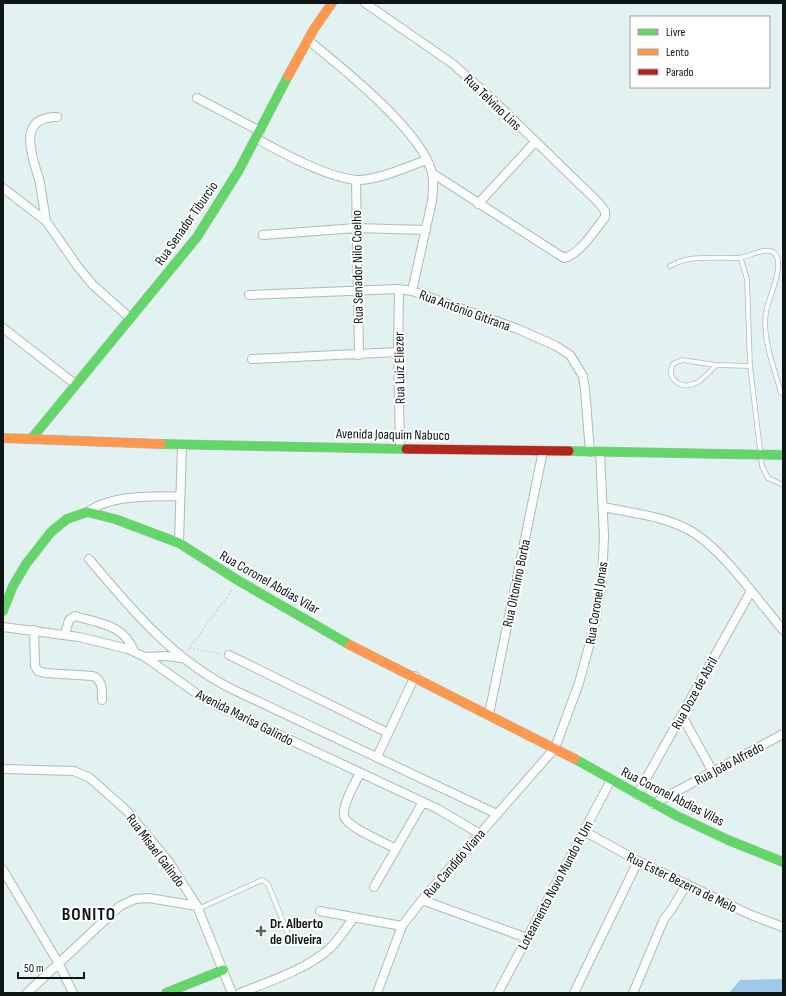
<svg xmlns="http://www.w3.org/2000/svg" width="786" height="996" viewBox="0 0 786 996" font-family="'Sofia Sans Condensed',sans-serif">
<rect width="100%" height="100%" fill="#e2f2f0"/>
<path fill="#9fc9e8" d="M783,979V993H729L740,980Z"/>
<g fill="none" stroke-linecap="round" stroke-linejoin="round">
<g stroke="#afbbba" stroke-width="5.5">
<path id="lane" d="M741,259L747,279L750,366L762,466L768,478L783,485
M670,266C690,255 712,258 735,258C747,259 760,247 773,252C786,261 771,293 767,307C760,334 774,367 781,393
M716,365C709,372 703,380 694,384C680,389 666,379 673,364L682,360L716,365L750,366
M198,909L262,880L268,884L288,934"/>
</g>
<g stroke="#afbbba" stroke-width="10">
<path id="street" d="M365,3L453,64L493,100L599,203L605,211V217C596,229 579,255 564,258L432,173
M308,40C341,67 423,132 432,173C434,182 433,191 432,201L412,291
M197,98L260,131
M257,139C283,153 326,177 356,180C376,181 407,167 426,160
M356,180L359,355
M3,188L46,221L78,267L93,285L130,318
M478,204L535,142
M46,221C44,208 42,196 40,183C34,160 14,117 57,117
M263,235L356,228L426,230
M399,289L398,352L400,448
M249,295L399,289L412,291L518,329L556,346L570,355L583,376L585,389L590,452
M3,328L75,384
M252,359L398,352
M604,507C632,513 663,516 689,530C722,548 758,601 783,630
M87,512C113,494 149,497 180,496
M179,543L182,445
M89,559C131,609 174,661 234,690L497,814
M3,627L79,637L128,649L145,657L196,693L222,708L438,809L480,834
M34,630L35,666L38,671L45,673L93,676C103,681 102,689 102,700
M65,634L69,620L75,616C101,624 123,624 134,651
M229,655L388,733
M145,657L165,656L182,658
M489,714L543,451
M682,716L713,772
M377,757L415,676
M3,769L74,771L90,778L127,811L169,862L197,906L232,993
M360,773C355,783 342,805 344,816C346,827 386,843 396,849
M637,795L751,591
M653,804L783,734
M584,831L638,861L751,915L783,927
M3,870L59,964L73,993
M374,887L423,802
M422,900L527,938
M320,911L402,926
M499,991L611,780
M27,993L120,906L135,899L149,898L197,906
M240,993C268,982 307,969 329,949C339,940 346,928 354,917
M377,993L402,926L422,900L555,748L579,683L594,628L598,604L602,582L604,536L600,452
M574,993L638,861
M633,993L664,919L671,910L687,884"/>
</g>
<g stroke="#afbbba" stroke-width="10">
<path id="fast" d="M32,438L197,237L239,170L288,76
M161,444L406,449
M569,451L783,455
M3,611L13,586L26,564L51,532L67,519L87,512L115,519L179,543L239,581L350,645
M575,759L677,816L728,840L783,862
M166,993L223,970"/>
</g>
<g stroke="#afbbba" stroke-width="10">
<path id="slow" d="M288,76L314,29L332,3
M3,438L161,444
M350,645L575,759"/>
</g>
<g stroke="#afbbba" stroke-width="10">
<path id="jam" d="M406,449L569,451"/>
</g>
<path stroke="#d3d7d6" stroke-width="1.5" stroke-dasharray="2 2" stroke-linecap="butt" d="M189,648L221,654
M188,650L233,589"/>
<use href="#lane" stroke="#fbfdfd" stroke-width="4"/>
<use href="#street" stroke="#fbfdfd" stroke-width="8"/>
<use href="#fast" stroke="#63d668" stroke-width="9"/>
<use href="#slow" stroke="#ff974d" stroke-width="9"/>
<use href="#jam" stroke="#b3261e" stroke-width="9"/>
</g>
<path fill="#586362" stroke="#fefefe" stroke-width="1.5" d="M259 925h4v4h4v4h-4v4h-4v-4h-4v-4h4z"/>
<g text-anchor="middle" stroke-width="4" stroke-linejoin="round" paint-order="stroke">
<g font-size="14" fill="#0d1615" stroke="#fefefe">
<text transform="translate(493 102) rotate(44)" y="5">Rua Telvino Lins</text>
<text transform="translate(186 223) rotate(-55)" y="5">Rua Senador Tiburcio</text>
<text transform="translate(357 267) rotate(-91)" y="5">Rua Senador Nilo Coelho</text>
<text transform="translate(465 310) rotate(20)" y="5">Rua Antônio Gitirana</text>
<text transform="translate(399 368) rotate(-91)" y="5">Rua Luiz Eliezer</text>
<text transform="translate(393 434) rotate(1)" y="5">Avenida Joaquim Nabuco</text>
<text transform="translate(270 582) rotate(30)" y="5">Rua Coronel Abdias Vilar</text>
<text transform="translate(516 583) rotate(-78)" y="5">Rua Oitonino Borba</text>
<text transform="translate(596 603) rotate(-81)" y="5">Rua Coronel Jonas</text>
<text transform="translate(694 693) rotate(-61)" y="5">Rua Doze de Abril</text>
<text transform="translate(245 717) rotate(27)" y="5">Avenida Marisa Galindo</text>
<text transform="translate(729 763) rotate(-28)" y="5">Rua João Alfredo</text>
<text transform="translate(673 796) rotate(27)" y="5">Rua Coronel Abdias Vilas</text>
<text transform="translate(156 850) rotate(53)" y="5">Rua Misael Galindo</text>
<text transform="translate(454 863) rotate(-49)" y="5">Rua Candido Viana</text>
<text transform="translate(682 882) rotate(26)" y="5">Rua Ester Bezerra de Melo</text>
<text transform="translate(555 885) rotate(-62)" y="5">Loteamento Novo Mundo R Um</text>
</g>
<g font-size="14" font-weight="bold" fill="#0d1615" stroke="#fefefe" text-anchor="start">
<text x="270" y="928">Dr. Alberto<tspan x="270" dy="16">de Oliveira</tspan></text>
</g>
<g font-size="18" font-weight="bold" letter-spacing="1" fill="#0d1615" stroke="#fefefe">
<text x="89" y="920">BONITO</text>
</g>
</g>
<rect width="786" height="996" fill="none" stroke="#0d1615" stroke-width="8"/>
<rect x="630" y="16" width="140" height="72" fill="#fefefe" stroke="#9ea1a1"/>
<rect x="638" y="29" width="20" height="6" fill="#63d668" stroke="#9ea1a1"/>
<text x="666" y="36" font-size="12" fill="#0d1615">Livre</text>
<rect x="638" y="49" width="20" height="6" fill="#ff974d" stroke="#9ea1a1"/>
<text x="666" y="56" font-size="12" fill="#0d1615">Lento</text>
<rect x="638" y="69" width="20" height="6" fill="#b3261e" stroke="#9ea1a1"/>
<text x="666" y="76" font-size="12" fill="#0d1615">Parado</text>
<path d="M18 972v6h66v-6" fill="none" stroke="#0d1615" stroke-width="2"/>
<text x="24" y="972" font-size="12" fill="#0d1615" stroke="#fefefe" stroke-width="3" paint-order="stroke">50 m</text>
</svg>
